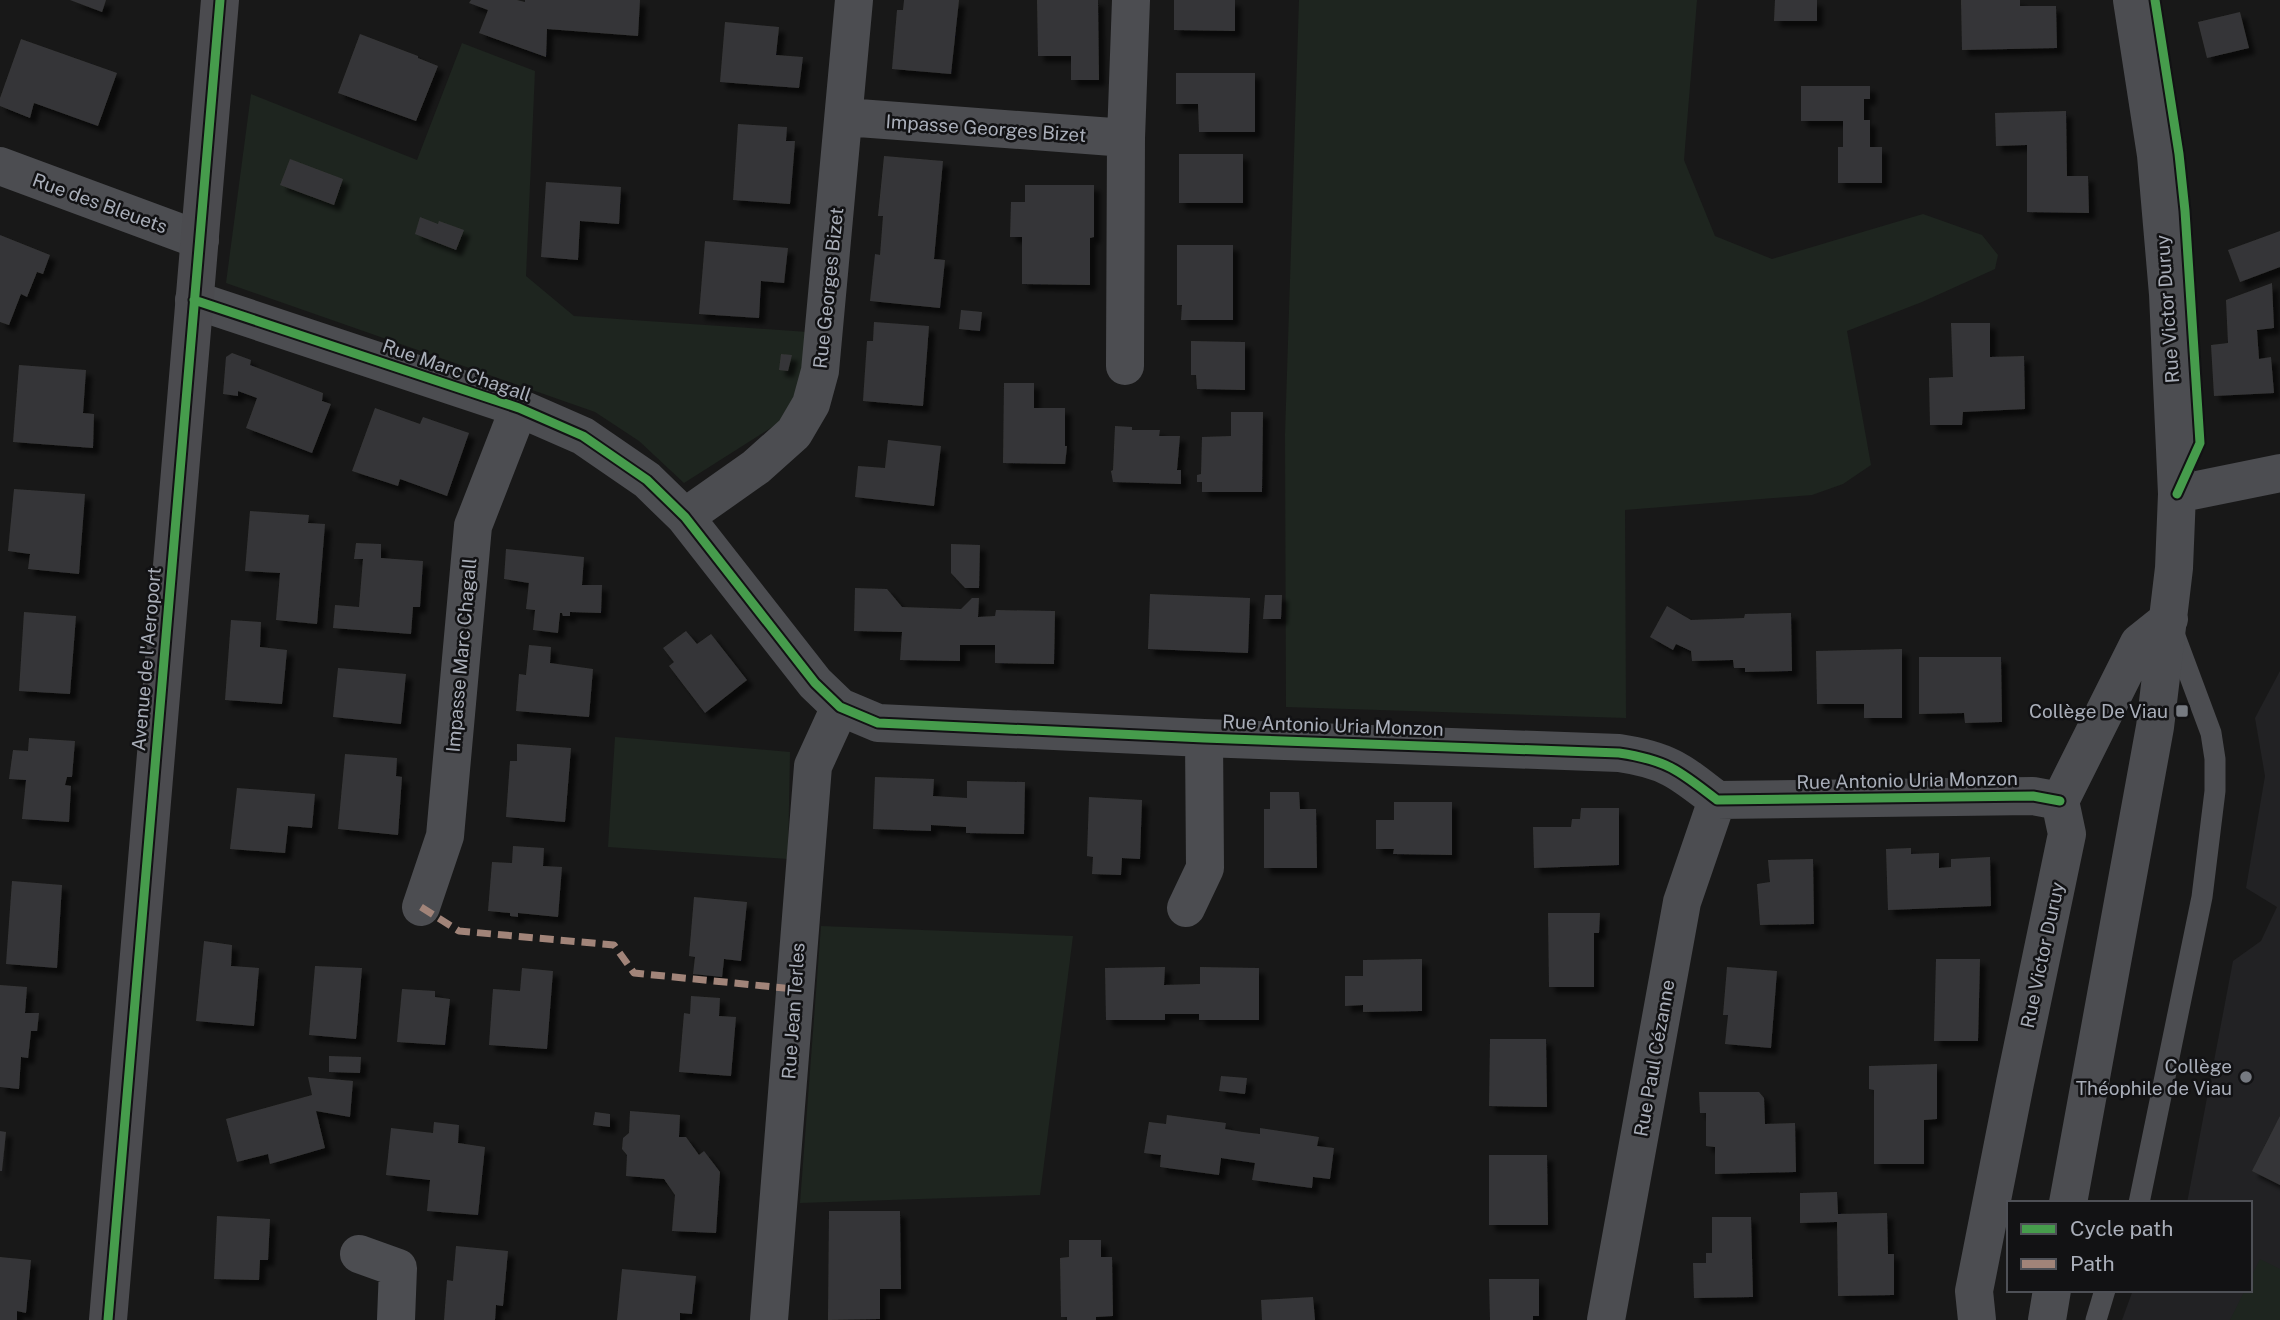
<svg xmlns="http://www.w3.org/2000/svg" width="2280" height="1320" viewBox="0 0 2280 1320" font-family="'Public Sans',sans-serif">
<defs>
<filter id="shadow"><feDropShadow dx="6" dy="6" stdDeviation="2" flood-color="#0009"/></filter>
</defs>
<rect width="100%" height="100%" fill="#181818"/>
<path fill="#222224" d="M2280,671V1320H2122L2133,1290H2250V1203H2187L2233,961L2261,941L2277,907L2246,888L2265,776L2255,718Z"/>
<path fill="#1e251f" d="M1299,0H1697L1684,160L1715,236L1772,259L1923,214L1982,235L1998,255L1995,269L1922,302L1847,331L1871,465L1843,484L1812,495L1625,510L1626,718L1286,707L1285,435Z
M462,43L535,71L526,276L574,316L808,332L798,403L780,422L684,483L639,441L595,412L226,283L251,94L417,160Z
M615,737L790,752L788,859L608,847Z
M821,926L1073,936L1040,1195L800,1203Z
M2260,1259L2280,1269V1320H2230L2245,1290H2250V1279Z"/>
<path fill="#363637" filter="url(#shadow)" d="M70,0H106L102,12Z
M471,0H517L525,2V0H640L638,36L547,29L546,57L479,33L488,10L469,3Z
M904,0H959L951,74L892,69L897,10H903Z
M1037,0H1098L1099,80H1071V56H1038Z
M1174,0H1235V31L1174,30Z
M1775,0H1817V21H1774Z
M1961,0H2020V6H2056L2057,48L1962,50Z
M2240,12L2249,48L2207,58L2198,22Z
M725,22L779,27L776,55L803,57L799,88L720,82Z
M360,34L418,56V58L438,66L416,121L338,93Z
M21,39L117,73L98,126L34,103L30,118L0,106V98Z
M1176,73H1255V132H1199L1198,104H1176Z
M1801,86H1870V99H1864V120H1870V147H1882V183H1838V147H1843V121H1801Z
M2066,111L2067,176H2088L2089,213L2027,212V145L1996,146L1995,113Z
M738,124L787,127L786,141H795L790,204L733,200Z
M1179,154H1243V203H1179Z
M884,156L943,161L934,259L945,260L940,308L870,301L875,254L880,255L883,216H878Z
M290,159L343,179L334,205L280,185Z
M546,182L621,187L619,224L580,221L578,260L541,257Z
M1025,185H1094V237L1090,238V285L1022,284V237H1010L1011,202H1025Z
M420,217L438,224L439,221L464,230L456,250L415,234Z
M2280,231V267L2240,282L2228,250Z
M0,235L50,255L43,274L37,272L27,297L21,294L9,325L0,322Z
M705,241L788,248L784,283L761,281L759,318L699,314Z
M1177,245H1233V320H1181L1182,305H1177Z
M2272,283L2274,328L2257,330L2259,359L2271,357L2274,393L2214,396L2211,345L2228,343L2226,300Z
M961,310L982,312L980,331L959,329Z
M874,322L929,326L923,406L863,401L867,341H873Z
M1951,323H1990V357L2024,356L2025,409L1963,412L1962,425H1930L1929,378L1953,377Z
M1191,341L1245,342V390L1197,389L1196,375H1191Z
M232,353L251,360L250,365L323,393L322,401L331,404L312,453L246,428L257,398L238,391V396L223,394L226,357Z
M781,354L792,355L788,371L779,370Z
M19,365L86,370L83,413L94,414L93,448L13,442Z
M1004,383H1034V408H1065V446H1067L1065,464L1003,463Z
M375,408L420,424L423,417L469,433L447,496L400,479L398,486L352,471Z
M1231,412H1263L1262,492H1202V482H1197V475L1201,474L1202,437L1231,436Z
M1115,426L1132,427V430H1160L1159,436H1180L1177,470H1181V484L1113,482L1111,471L1113,470Z
M888,440L941,446L934,506L855,497L858,466L885,468Z
M14,489L85,494L79,574L28,569L30,554L8,551Z
M250,511L309,515L308,523L325,524L317,624L276,620L280,573L245,571Z
M356,543L381,544V558L423,561L420,607H413L411,634L333,628L335,605L359,607L363,559H354Z
M951,544L980,545L979,588H965L951,573Z
M506,549L584,557L582,585H602L601,613L570,612V616H563L562,613H560L558,633L533,630L535,610L526,609L529,583L504,579Z
M855,588L887,589L902,607L961,609L972,598H979L978,617L995,616L996,610L1055,611L1054,664L995,663V645H960V661L900,660L902,632L854,631Z
M1150,594L1250,598L1248,653L1148,649Z
M1265,595H1282L1281,619H1263Z
M1667,606L1691,620L1744,618L1745,614L1791,613L1792,671L1745,672V668H1734L1733,660L1692,661L1691,651L1676,644L1673,650L1650,637Z
M24,612L76,616L70,694L19,691Z
M231,620L261,622L260,647L287,650L282,704L225,700Z
M686,631L697,644L711,634L747,680L705,713L669,666L674,662L663,648Z
M529,645L551,647L550,663L593,669L589,717L516,711L519,674L526,675Z
M1902,649V718H1864V704H1817L1816,651Z
M1919,657H2001L2002,722L1965,723L1964,713L1919,714Z
M338,668L406,674L401,724L333,717Z
M29,738L75,741L72,777H67L65,785L71,786L69,822L22,819L26,780L9,779L13,750L28,751Z
M517,744L571,748L565,822L506,817L510,761H517Z
M345,754L397,758L396,776L402,777L398,835L338,829Z
M875,777L934,779L933,796L967,798V781L1025,782L1024,834L966,833V827L931,825V831L873,829Z
M237,788L315,794L312,828L288,826L285,853L230,849Z
M1270,792H1299L1300,809H1316L1317,868H1264V809H1270Z
M1089,797L1142,800L1140,859L1122,858L1121,875L1092,874L1093,857L1087,856Z
M1394,802H1452V855L1393,854L1394,849H1376V820H1394Z
M1581,808H1619V865L1534,868L1533,827H1571L1572,819H1580Z
M513,846L544,848L543,866L562,867L558,917L518,913V917L510,916V913L488,911L492,862L512,863Z
M1911,848V854L1939,853V868L1951,867V859L1990,857L1991,906L1888,910L1886,849Z
M1813,859L1814,924L1760,925L1757,884L1770,882L1768,860Z
M12,881L62,885L57,968L6,964Z
M694,897L747,902L741,961L724,959L722,977L693,974L695,957L689,956Z
M1548,913H1600L1599,933H1594V987H1549Z
M204,941L232,945L231,966L259,968L254,1026L196,1021Z
M1422,959V1011L1363,1012V1005L1345,1006V976H1363V960Z
M1936,959H1980L1978,1041H1934Z
M315,966L362,968L356,1039L309,1035Z
M1165,967L1164,985L1200,984V967L1259,968V1020H1199V1014H1165V1020H1106L1105,968Z
M1727,967L1777,971L1771,1048L1725,1044L1728,1015H1723Z
M522,968L553,971L547,1049L489,1045L493,989L520,991Z
M0,985L27,987L25,1013H39L37,1031H31L28,1058L21,1057L19,1089L0,1087Z
M402,989L435,991V997L450,999L445,1045L397,1042Z
M691,996L720,998L719,1016L736,1017L731,1076L679,1072L684,1013L690,1014Z
M1490,1039H1546L1547,1107L1489,1106Z
M329,1056L361,1057L360,1073L329,1072Z
M1937,1064V1119L1924,1120V1164H1874V1090L1869,1089V1066Z
M1221,1076L1247,1078L1245,1094L1219,1091Z
M308,1077L353,1081L350,1117L316,1111L325,1148L270,1164L268,1154L237,1162L226,1119L312,1095Z
M1699,1092H1759L1764,1098L1765,1124L1795,1123L1796,1172L1715,1174V1147L1706,1146V1113H1700Z
M630,1111L680,1115L679,1137H686L699,1155L704,1151L720,1172L716,1233L672,1231L675,1195L664,1179L626,1176L627,1155L622,1149L623,1138L629,1133Z
M595,1112L610,1114V1127L593,1125Z
M1167,1115L1226,1123L1225,1129L1243,1132L1260,1134V1128L1319,1137L1317,1146L1334,1148L1330,1179L1313,1177L1312,1188L1252,1180L1255,1163L1221,1158L1219,1175L1160,1167L1161,1155L1144,1153L1149,1122L1166,1124Z
M2280,1116V1185L2252,1171Z
M434,1122L459,1125L458,1143L485,1147L478,1215L427,1211L430,1180L386,1175L391,1128L433,1133Z
M0,1131L6,1132L2,1171H0Z
M1489,1155H1547L1548,1225H1489Z
M1837,1192L1838,1214L1887,1213L1888,1254H1894V1295L1838,1296L1837,1222L1800,1223V1193Z
M829,1211H900L901,1289H880V1319L828,1320Z
M217,1216L270,1219L268,1260H260L259,1280L214,1279Z
M1712,1217H1751L1753,1297L1694,1298L1693,1263H1706V1253H1712Z
M1069,1240H1101V1257H1112L1113,1316L1096,1317V1320H1067V1317H1061L1060,1258L1069,1257Z
M456,1246L508,1251L503,1306L496,1305L495,1320H444L447,1280L453,1281Z
M0,1257L31,1260L26,1313L17,1311V1320H0Z
M622,1269L696,1276L692,1314L680,1313V1320H617Z
M1489,1279H1539V1316H1533V1320H1490Z
M1313,1297L1315,1320H1262L1261,1300Z"/>
<g fill="none" stroke-linecap="round" stroke-linejoin="round">
<path stroke="#4c4d51" stroke-width="21" d="M2139,1203L2202,897L2215,791V759L2211,733L2173,631
M2096,1320L2105,1290"/>
<path stroke="#4c4d51" stroke-width="38" d="M845,117L1126,138
M0,166L200,240
M194,300L519,408L583,436L647,480L685,517L815,683L840,707L878,723L1204,738L1619,753C1667,760 1680,771 1717,800L2033,796L2060,801
M1125,366L1126,138L1131,0
M2177,494L2280,473
M685,517L756,467L794,433L811,404L820,371L854,0
M421,907L445,836L473,526L519,408
M1186,908L1205,868L1204,738
M2068,1203L2155,727L2174,568L2177,494L2168,294L2156,155L2132,0
M359,1254L398,1268L396,1320
M769,1320L813,766L840,707
M1606,1320L1682,902L1717,800
M1977,1320L1974,1291L2015,1083L2067,834L2060,801L2139,643L2169,619
M2047,1320L2052,1290"/>
<path stroke="#4b4b4f" stroke-width="38" d="M108,1320L220,0"/>
<path stroke="#a18479" stroke-width="7" stroke-dasharray="14 7" stroke-linecap="butt" d="M421,907L459,931L614,945L634,973L794,989"/>
<g stroke="#121214" stroke-width="13">
<path id="cycleway" d="M2155,0L2179,154L2185,211L2200,443L2177,494
M194,300L519,408L583,436L647,480L685,517L815,683L840,707L878,723L1204,738L1619,753C1667,760 1680,771 1717,800L2033,796L2060,801
M108,1320L220,0"/>
</g>
<use href="#cycleway" stroke="#469c4c" stroke-width="9"/>
</g>
<g fill="#767a81" stroke="#121214" stroke-width="2.5">
<rect x="2175" y="704" width="14" height="14" rx="3.5"/>
<circle cx="2246" cy="1077" r="7"/>
</g>
<g text-anchor="middle" stroke-width="5" stroke-linejoin="round" paint-order="stroke">
<g font-size="19" fill="#a9aeb9" stroke="#121214">
<text transform="translate(986 128) rotate(4)" y="7">Impasse Georges Bizet</text>
<text transform="translate(100 203) rotate(20)" y="7">Rue des Bleuets</text>
<text transform="translate(828 288) rotate(-84)" y="7">Rue Georges Bizet</text>
<text transform="translate(2167 309) rotate(-94)" y="7">Rue Victor Duruy</text>
<text transform="translate(457 370) rotate(19)" y="7">Rue Marc Chagall</text>
<text transform="translate(461 655) rotate(-85)" y="7">Impasse Marc Chagall</text>
<text transform="translate(146 659) rotate(-85)" y="7">Avenue de l'Aeroport</text>
<text transform="translate(1333 725) rotate(2)" y="7">Rue Antonio Uria Monzon</text>
<text transform="translate(1907 780) rotate(-1)" y="7">Rue Antonio Uria Monzon</text>
<text transform="translate(2042 955) rotate(-78)" y="7">Rue Victor Duruy</text>
<text transform="translate(793 1011) rotate(-86)" y="7">Rue Jean Terles</text>
<text transform="translate(1654 1058) rotate(-80)" y="7">Rue Paul Cézanne</text>
</g>
<g font-size="19" fill="#a9aeb9" stroke="#121214" text-anchor="end">
<text x="2168" y="718">Collège De Viau</text>
<text x="2232" y="1073">Collège<tspan x="2232" dy="22">Théophile de Viau</tspan></text>
</g>
</g>
<rect x="2007" y="1201" width="245" height="91" fill="#121214" stroke="#4e5056" stroke-width="2"/>
<rect x="2021" y="1224" width="35" height="10" fill="#469c4c" stroke="#4e5056" stroke-width="2"/>
<text x="2070" y="1236" font-size="21" fill="#a9aeb9">Cycle path</text>
<rect x="2021" y="1259" width="35" height="10" fill="#a18479" stroke="#4e5056" stroke-width="2"/>
<text x="2070" y="1271" font-size="21" fill="#a9aeb9">Path</text>
</svg>
